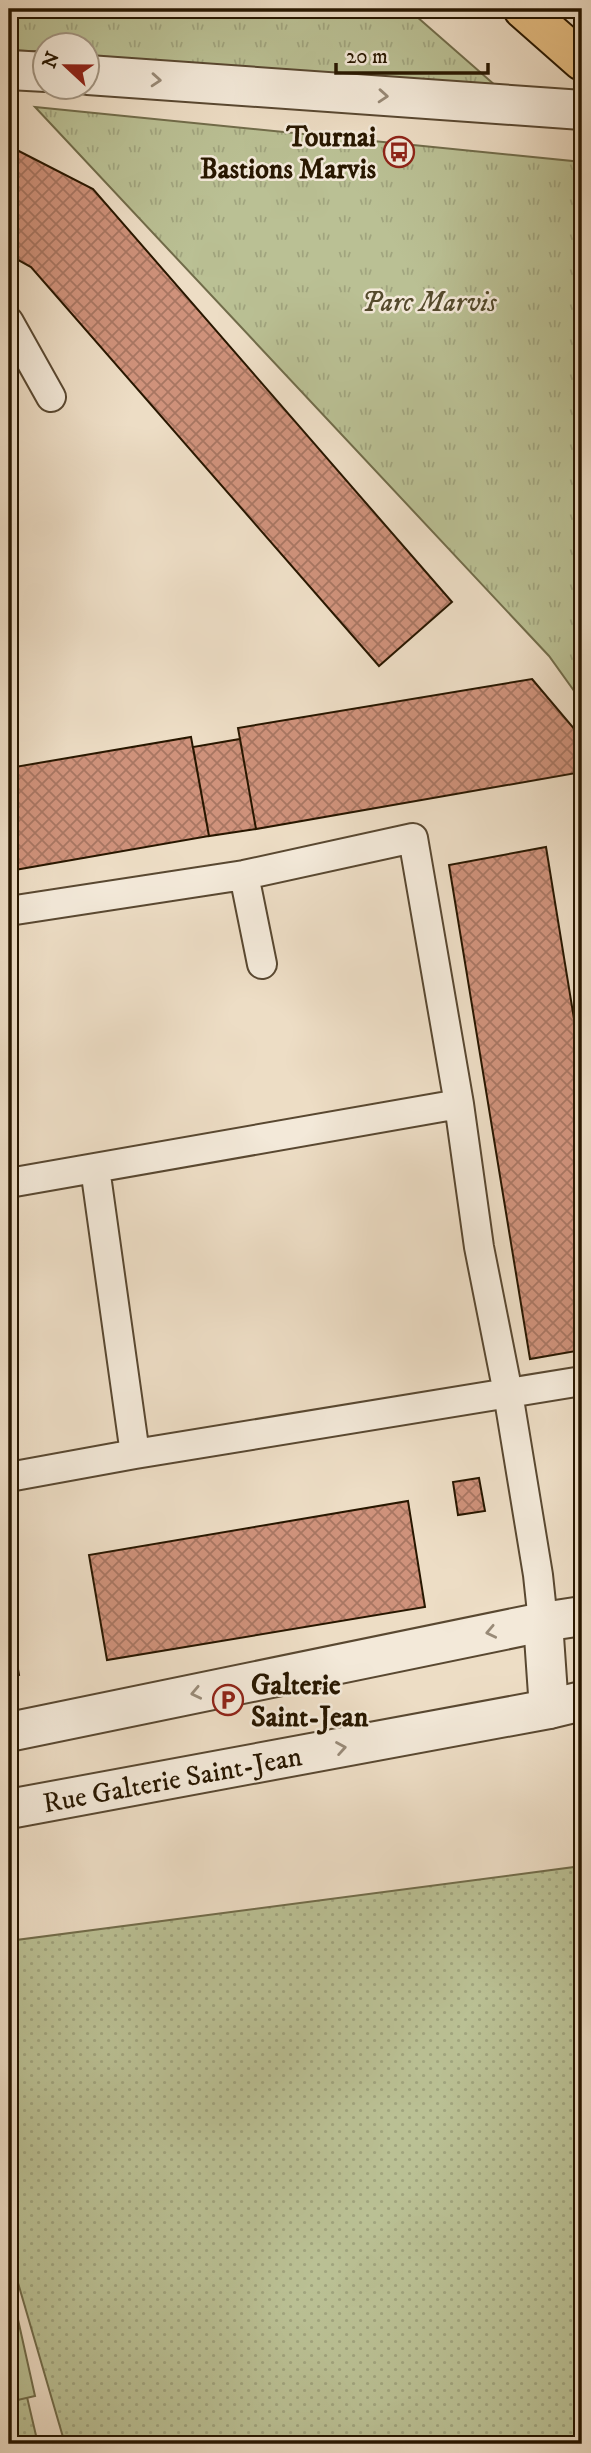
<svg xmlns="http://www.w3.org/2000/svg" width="591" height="2453" viewBox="0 0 591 2453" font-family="'IM FELL DW Pica',serif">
<defs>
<pattern id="grass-dots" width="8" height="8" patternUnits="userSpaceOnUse" patternTransform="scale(1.75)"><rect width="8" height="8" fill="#bac094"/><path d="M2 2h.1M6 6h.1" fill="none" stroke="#a0a47e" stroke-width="1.8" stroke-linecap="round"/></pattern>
<pattern id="park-tufts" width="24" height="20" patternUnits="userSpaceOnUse" patternTransform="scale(1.75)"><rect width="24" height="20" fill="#bac094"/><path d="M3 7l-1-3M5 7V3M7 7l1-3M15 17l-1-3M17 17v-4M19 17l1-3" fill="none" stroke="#a0a47e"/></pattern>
<pattern id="building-cross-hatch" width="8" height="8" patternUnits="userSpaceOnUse" patternTransform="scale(1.75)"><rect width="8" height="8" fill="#cf927b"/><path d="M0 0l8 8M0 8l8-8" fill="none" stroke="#a87662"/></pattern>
</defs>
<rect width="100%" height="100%" fill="#edddc5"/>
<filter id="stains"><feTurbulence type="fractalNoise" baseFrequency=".00286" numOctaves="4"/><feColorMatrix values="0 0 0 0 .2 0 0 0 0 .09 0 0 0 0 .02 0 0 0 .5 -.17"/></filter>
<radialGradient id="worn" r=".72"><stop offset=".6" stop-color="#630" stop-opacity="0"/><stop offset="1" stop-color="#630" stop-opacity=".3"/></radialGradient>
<path fill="url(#grass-dots)" stroke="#716c4a" stroke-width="2" d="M582,1866V2444H65L9,2252V1941Z
M27,2397L38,2444H9V2402Z"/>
<path fill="url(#park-tufts)" stroke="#716c4a" stroke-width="2" d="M9,9H408L496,86L88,56V46H46L45,52L9,50Z
M35,107L582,162V702L549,656Z"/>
<path fill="#bac094" stroke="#716c4a" stroke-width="2" d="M9,2279L35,2396L9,2402Z"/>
<path fill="url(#building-cross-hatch)" stroke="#281700" stroke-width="2" d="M9,146L93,189L452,602L379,666L31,267L9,255Z
M532,679L582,738V772L256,829L238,728Z
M191,737L209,836L9,871V768Z
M240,739L256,829L209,836L193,747Z
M546,847L582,1068V1350L530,1359L449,865Z
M479,1478L485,1511L458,1515L453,1482Z
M408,1501L425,1607L107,1660L89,1555Z
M9,1617L19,1675L9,1677Z"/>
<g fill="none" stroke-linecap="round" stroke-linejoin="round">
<g stroke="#594831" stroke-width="32">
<path id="service" d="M9,322L51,397
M244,875L262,964
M9,911L244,875L413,838L459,1104L479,1247L508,1393L538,1575L543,1622
M95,1168L135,1454
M9,1183L459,1104
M9,1477L135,1454L582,1381"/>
</g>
<g stroke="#594831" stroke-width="42">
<g id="minor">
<path d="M543,1622L549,1709"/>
<path d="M9,1732L543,1622L582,1616"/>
<path id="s1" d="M9,1809L549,1709L582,1701"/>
</g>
</g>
<g stroke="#594831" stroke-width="42">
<path id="tertiary" d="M9,70L46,72
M88,75L582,110"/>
</g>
<g stroke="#281700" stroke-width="42">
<path id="primary" d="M523,9L582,61"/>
</g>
<use href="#service" stroke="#f3e9d9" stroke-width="28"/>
<use href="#minor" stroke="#f3e9d9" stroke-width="38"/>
<use href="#tertiary" stroke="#f3e9d9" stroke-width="38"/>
<use href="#primary" stroke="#e6be82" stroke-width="38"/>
</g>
<defs><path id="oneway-chevron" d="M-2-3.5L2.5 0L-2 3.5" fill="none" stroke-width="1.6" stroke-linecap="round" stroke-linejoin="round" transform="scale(1.75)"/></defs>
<g stroke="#988a77">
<use href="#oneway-chevron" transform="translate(156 80) rotate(4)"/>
<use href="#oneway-chevron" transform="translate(383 96) rotate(4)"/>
<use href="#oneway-chevron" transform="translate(491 1632) rotate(168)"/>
<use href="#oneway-chevron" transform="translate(196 1693) rotate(168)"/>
<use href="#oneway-chevron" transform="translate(341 1748) rotate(-10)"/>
</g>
<defs>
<g id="bus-ring" transform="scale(1.575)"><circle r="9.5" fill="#f3e9d9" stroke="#8f2418" stroke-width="1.5"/><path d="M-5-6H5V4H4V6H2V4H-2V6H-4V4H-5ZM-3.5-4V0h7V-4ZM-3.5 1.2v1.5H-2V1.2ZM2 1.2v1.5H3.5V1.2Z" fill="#8f2418"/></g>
<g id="parking-ring" transform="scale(1.575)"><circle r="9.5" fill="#f3e9d9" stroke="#8f2418" stroke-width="1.5"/><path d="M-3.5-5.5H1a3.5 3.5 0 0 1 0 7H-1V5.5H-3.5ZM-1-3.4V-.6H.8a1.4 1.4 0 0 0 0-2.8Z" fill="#8f2418"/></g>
</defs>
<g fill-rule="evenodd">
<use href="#bus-ring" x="399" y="152"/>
<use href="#parking-ring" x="228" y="1700"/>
</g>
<g text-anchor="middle" stroke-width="5" stroke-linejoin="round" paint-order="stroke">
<g font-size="28" font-weight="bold" fill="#281700" stroke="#f3e9d9" text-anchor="end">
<text x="376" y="146">Tournai<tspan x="376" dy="32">Bastions Marvis</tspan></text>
<text x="251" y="1694" text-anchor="start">Galterie<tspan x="251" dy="32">Saint-Jean</tspan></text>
</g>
<g font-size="28" font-style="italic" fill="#544a2c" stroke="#f3e9d9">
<text x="429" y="311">Parc Marvis</text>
</g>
<g font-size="28" fill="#281700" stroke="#f3e9d9">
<text dy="10" stroke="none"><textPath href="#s1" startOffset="166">Rue Galterie Saint-Jean</textPath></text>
</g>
</g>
<rect width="591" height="2453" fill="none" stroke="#edddc5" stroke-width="35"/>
<rect x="10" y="10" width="570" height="2432" fill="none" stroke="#281700" stroke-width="3.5"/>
<rect x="18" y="18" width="556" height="2418" fill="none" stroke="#281700" stroke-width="2"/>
<g transform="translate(66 66) rotate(292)"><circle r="33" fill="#f3e9d9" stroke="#a29582" stroke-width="2"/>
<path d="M0-5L12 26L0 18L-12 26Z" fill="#8f2418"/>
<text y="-10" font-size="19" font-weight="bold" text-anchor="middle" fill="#281700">N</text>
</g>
<path d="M336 63v10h152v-10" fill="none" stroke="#281700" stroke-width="3.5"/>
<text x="346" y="63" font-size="21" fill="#281700" stroke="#f3e9d9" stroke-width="5" paint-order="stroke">20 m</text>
<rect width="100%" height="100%" filter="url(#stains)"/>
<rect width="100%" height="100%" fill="url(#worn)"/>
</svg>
